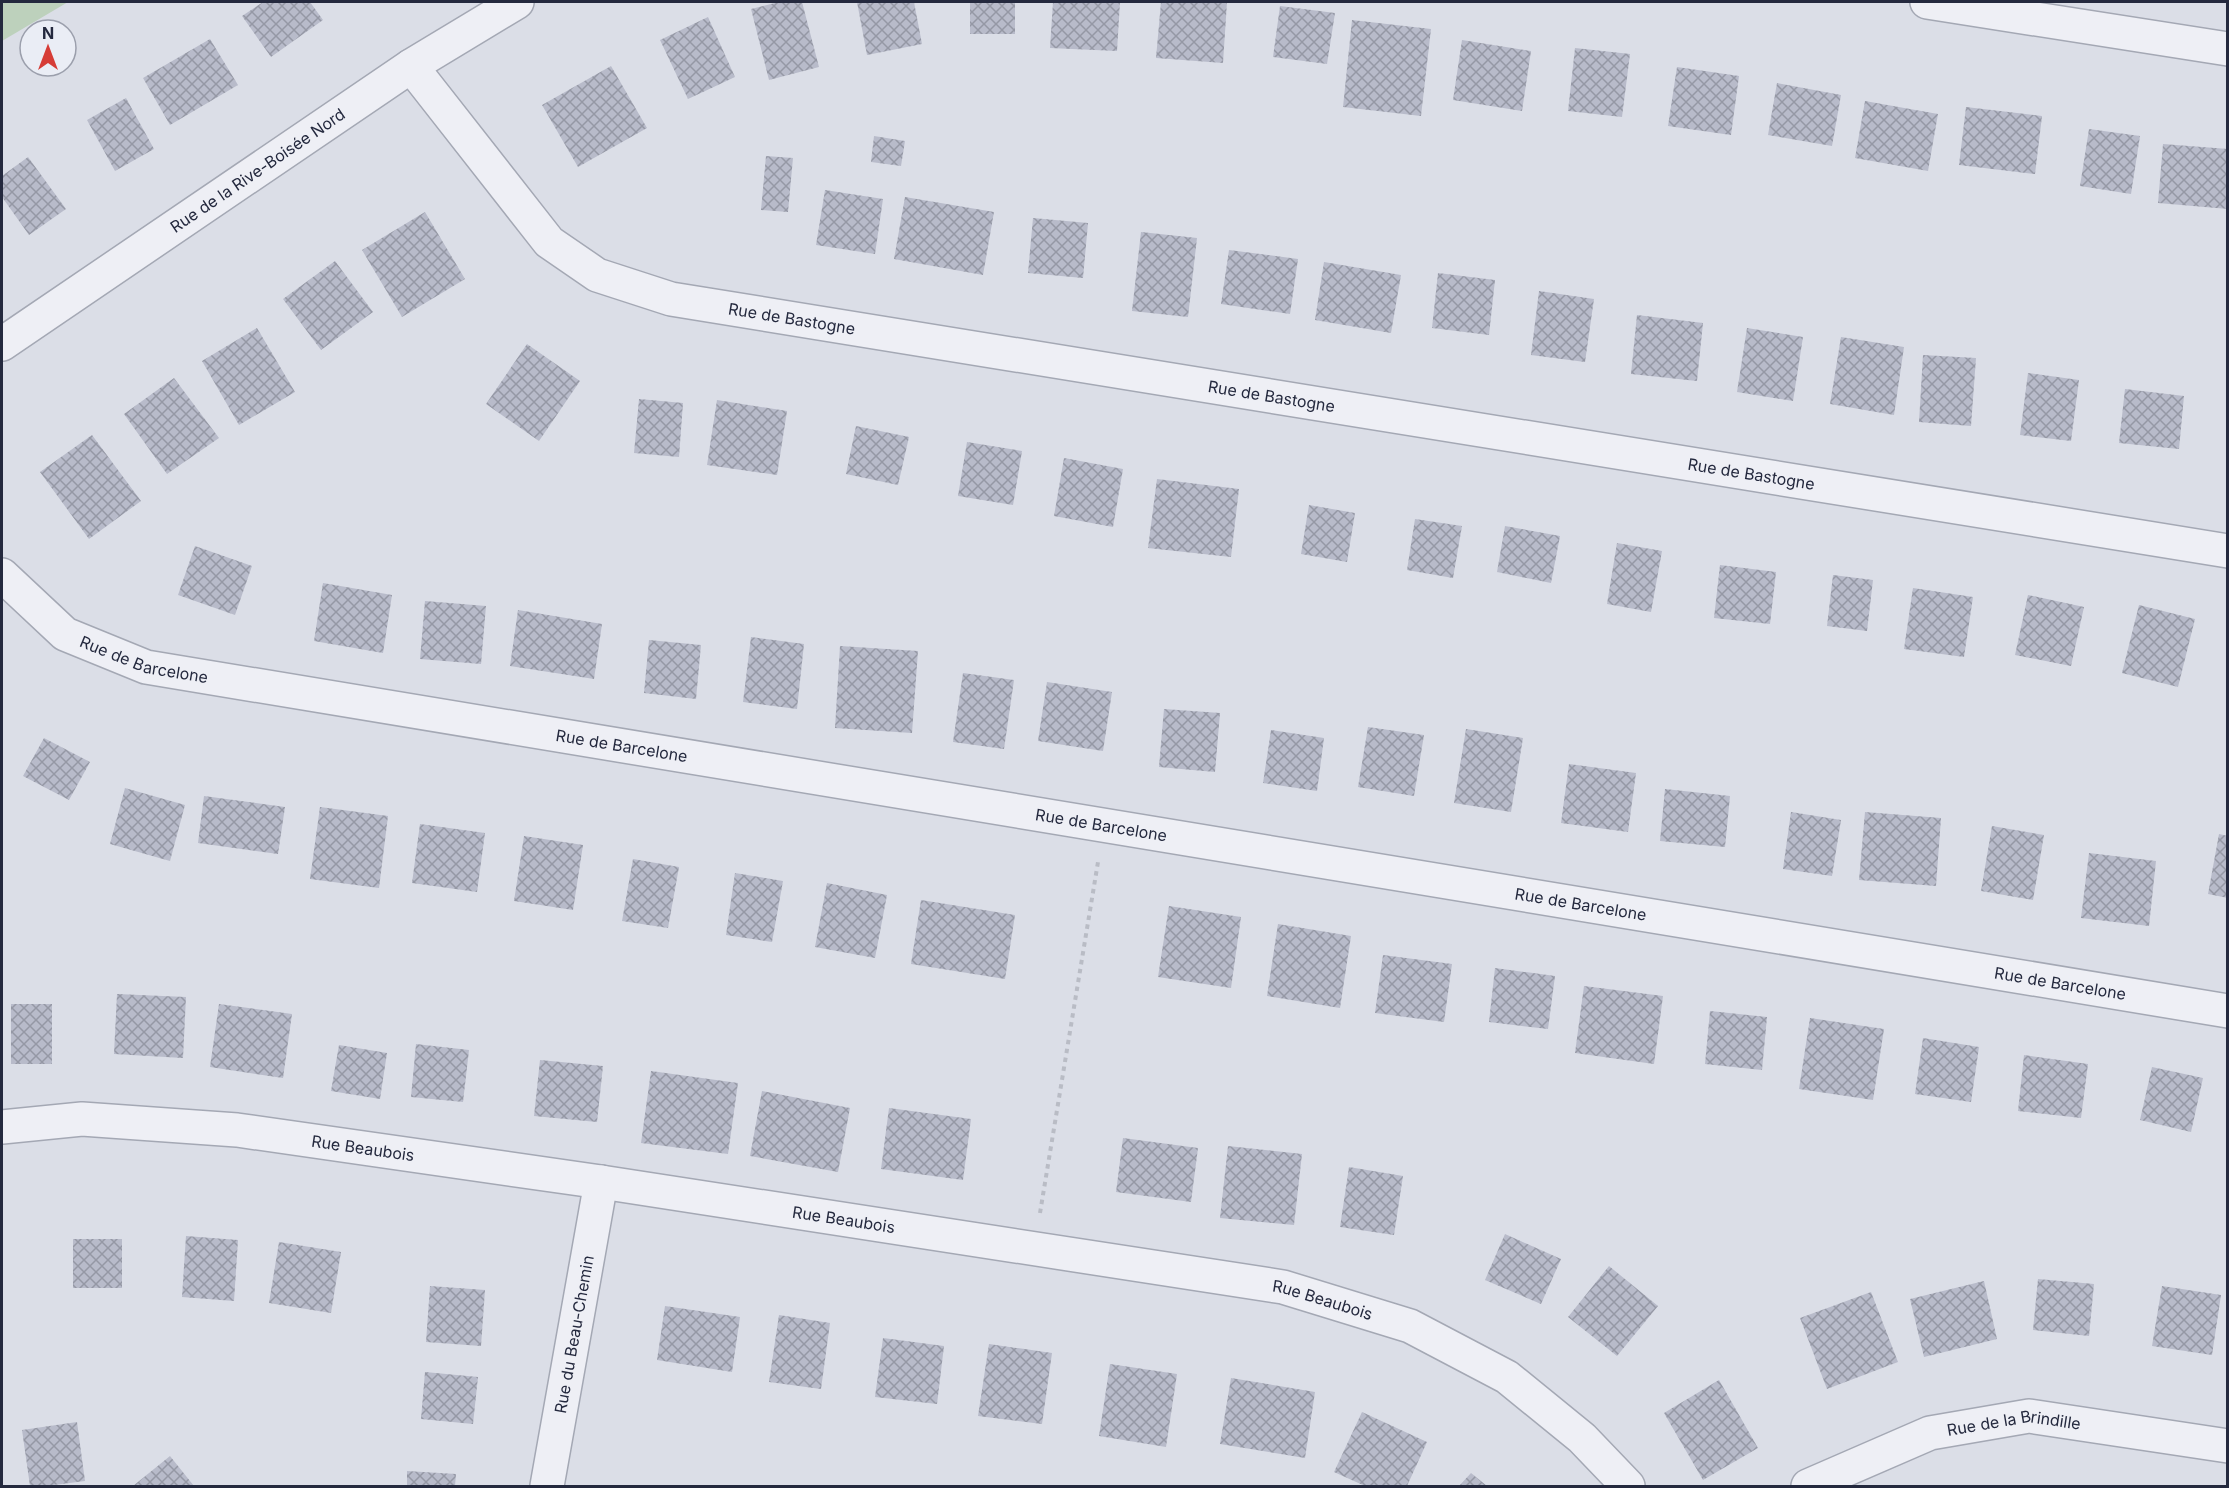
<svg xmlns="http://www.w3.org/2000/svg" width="2229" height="1488" viewBox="0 0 2229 1488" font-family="Inter,sans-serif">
<defs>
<pattern id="building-cross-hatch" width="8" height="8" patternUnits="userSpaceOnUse" patternTransform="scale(1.5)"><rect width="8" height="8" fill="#b8bbca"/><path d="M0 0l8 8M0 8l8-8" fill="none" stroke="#9598a5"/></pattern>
</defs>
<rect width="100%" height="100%" fill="#dbdee7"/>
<path fill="#bdd1bc" d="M2,2H68L2,41Z"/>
<path fill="url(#building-cross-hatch)" d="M263,2H310L323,20L271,57L242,16Z
M779,2H802L819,67L769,80L751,9Z
M857,2H914L922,44L867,55Z
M970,2H1015V34H970Z
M1053,2H1120L1117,51L1050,48Z
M1161,2H1227L1223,63L1156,58Z
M1280,6L1335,13L1327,64L1273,57Z
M708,17L735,77L688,99L660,40Z
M1352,20L1431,29L1421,116L1343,107Z
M210,39L238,85L170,125L143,78Z
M1462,40L1531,51L1522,111L1453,100Z
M1575,48L1630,54L1622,117L1568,111Z
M611,66L647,128L578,167L542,105Z
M1677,67L1739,76L1731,135L1668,126Z
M1777,83L1841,95L1832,146L1768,135Z
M126,98L154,149L115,171L87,120Z
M1865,101L1938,114L1928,171L1855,158Z
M1966,107L2042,116L2035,174L1959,165Z
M2089,129L2140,136L2131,194L2080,186Z
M874,136L905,141L901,166L871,162Z
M2163,144L2228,149V209L2158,203Z
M766,156L793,158L788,212L761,210Z
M28,157L66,209L29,235L2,197V176Z
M825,190L883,199L875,254L816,245Z
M905,197L994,212L983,275L894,259Z
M425,212L465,279L402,317L362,250Z
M1033,218L1088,223L1083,278L1028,273Z
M1141,232L1197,238L1188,317L1132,311Z
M1229,250L1298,259L1290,314L1221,304Z
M335,261L373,312L321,350L283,299Z
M1324,262L1401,275L1391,333L1315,320Z
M1438,273L1495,280L1489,335L1432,328Z
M1539,291L1594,299L1585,362L1531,355Z
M1637,315L1703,323L1697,381L1631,374Z
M257,328L295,392L239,425L202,361Z
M1747,328L1803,337L1793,401L1737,392Z
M1841,337L1904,347L1894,415L1830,404Z
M527,344L580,381L539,441L486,404Z
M1923,355L1976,358L1971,426L1919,422Z
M2028,373L2079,380L2071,441L2020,435Z
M174,378L219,438L167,474L124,414Z
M2125,389L2184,396L2179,449L2119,443Z
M639,399L683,403L679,457L634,453Z
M717,400L787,411L777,475L707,465Z
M856,426L909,437L898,485L846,474Z
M92,435L141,501L89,539L40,472Z
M967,442L1022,451L1013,505L958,496Z
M1064,458L1123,469L1113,527L1054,516Z
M1157,479L1239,489L1231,557L1148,548Z
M1309,505L1355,513L1347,562L1301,554Z
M1415,519L1462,526L1453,578L1407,570Z
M1505,526L1560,536L1551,583L1497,572Z
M1617,543L1662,551L1651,612L1607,604Z
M195,546L252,566L235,615L178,595Z
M1720,565L1776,572L1770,624L1714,618Z
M1833,575L1873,580L1867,631L1827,626Z
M323,583L392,595L383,653L314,641Z
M1913,588L1973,597L1964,657L1904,649Z
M2028,595L2084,607L2071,666L2015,655Z
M425,601L486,606L481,664L420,659Z
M2139,605L2195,619L2178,687L2122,673Z
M518,610L602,624L594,679L510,666Z
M751,637L804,644L797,709L743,702Z
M649,640L701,645L696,699L644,693Z
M840,646L918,651L912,733L835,728Z
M963,673L1014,680L1004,749L953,742Z
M1047,682L1112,692L1103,751L1038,741Z
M1164,709L1220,713L1215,772L1159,767Z
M1368,727L1424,735L1414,796L1358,787Z
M1466,729L1523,738L1511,812L1454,803Z
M1271,730L1324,738L1317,791L1263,783Z
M44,738L90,762L69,800L23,776Z
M1569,764L1636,773L1628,832L1561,823Z
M125,788L185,805L170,861L110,844Z
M1665,789L1730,796L1725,847L1660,841Z
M204,796L285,807L278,854L198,843Z
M320,807L388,816L379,888L310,879Z
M1791,812L1841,820L1832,876L1783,869Z
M1865,812L1941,818L1936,886L1859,880Z
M420,824L485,833L477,892L412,883Z
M1992,826L2044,835L2033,900L1981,891Z
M2219,834L2228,836V898L2208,894Z
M524,836L583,845L573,910L514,901Z
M2089,853L2156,861L2149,926L2081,918Z
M633,859L679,867L668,928L622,921Z
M735,873L783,881L772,942L726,935Z
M827,883L887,895L875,958L815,947Z
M921,900L1015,915L1005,979L911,964Z
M1169,906L1241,917L1231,988L1158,977Z
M1278,924L1351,936L1340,1008L1267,996Z
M1383,955L1452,964L1444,1022L1375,1013Z
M1495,968L1555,976L1548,1029L1489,1022Z
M1584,986L1663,996L1654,1064L1575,1053Z
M117,994L186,997L183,1058L114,1054Z
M11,1004H52V1064H11Z
M219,1004L292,1014L283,1078L210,1067Z
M1710,1011L1767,1017L1762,1070L1705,1064Z
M1810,1018L1884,1029L1873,1100L1799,1089Z
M1923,1038L1979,1047L1971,1102L1915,1094Z
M416,1044L469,1050L463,1102L411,1097Z
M339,1045L387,1053L380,1099L331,1091Z
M2024,1055L2088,1064L2081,1118L2018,1111Z
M540,1060L603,1066L597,1122L534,1116Z
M2152,1067L2203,1078L2191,1132L2140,1120Z
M651,1071L738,1083L728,1154L641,1143Z
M762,1091L850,1108L838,1172L750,1156Z
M889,1108L971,1119L963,1180L881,1169Z
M1123,1138L1198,1148L1191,1202L1116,1192Z
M1228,1146L1302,1154L1294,1225L1220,1218Z
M1349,1167L1403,1176L1394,1235L1340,1227Z
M1505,1234L1561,1259L1541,1304L1485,1280Z
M186,1236L238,1240L234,1301L182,1297Z
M73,1239H122V1288H73Z
M279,1242L341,1252L331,1313L269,1303Z
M1609,1266L1658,1306L1617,1356L1568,1317Z
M2038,1279L2094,1284L2089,1336L2033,1330Z
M1984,1281L1997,1339L1924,1357L1910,1299Z
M430,1286L485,1290L481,1346L426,1342Z
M2162,1286L2221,1295L2212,1355L2152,1346Z
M1871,1292L1898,1362L1827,1389L1800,1318Z
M665,1306L740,1317L732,1372L657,1360Z
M779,1315L830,1323L821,1389L769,1382Z
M883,1338L944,1346L937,1404L875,1397Z
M989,1344L1052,1353L1042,1424L978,1416Z
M1110,1364L1177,1374L1166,1447L1099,1436Z
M425,1372L478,1377L473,1424L421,1419Z
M1231,1378L1315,1392L1305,1458L1220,1444Z
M1719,1380L1758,1448L1703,1480L1664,1413Z
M1362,1412L1427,1442L1407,1486H1365L1334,1472Z
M77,1422L85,1481L46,1486H30L22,1430Z
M170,1456L194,1486H133Z
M407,1471L456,1474L455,1486H407Z
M1471,1473L1487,1486H1459Z"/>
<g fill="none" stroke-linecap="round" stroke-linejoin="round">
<g stroke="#a4a8b4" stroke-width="36">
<g id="street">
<path d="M1927,2L2228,49"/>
<path id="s1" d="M411,66L549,242L597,275L671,299L2228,551"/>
<path id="s2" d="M2,344L411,66L517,2"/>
<path id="s3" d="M2,575L65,634L146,667L2228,1011"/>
<path id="s4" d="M2,1127L82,1119L237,1130L601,1182L1283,1287L1410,1326L1507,1377L1582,1438L1628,1486"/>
<path id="s5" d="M547,1486L601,1182"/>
<path id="s6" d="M1808,1486L1930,1433L2029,1416L2228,1446"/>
</g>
</g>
<path stroke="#b9bcc5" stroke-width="4" stroke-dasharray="4.5 4.5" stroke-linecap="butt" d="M1040,1213L1098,862"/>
<use href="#street" stroke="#eeeff5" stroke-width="33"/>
</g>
<g text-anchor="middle" stroke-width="4.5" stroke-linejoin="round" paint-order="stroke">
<g font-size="16" fill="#24293e" stroke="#eaedf5">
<text dy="6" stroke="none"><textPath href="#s2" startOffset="309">Rue de la Rive-Boisée Nord</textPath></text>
<text dy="6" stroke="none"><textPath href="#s1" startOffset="482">Rue de Bastogne</textPath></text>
<text dy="6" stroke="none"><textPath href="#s1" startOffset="968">Rue de Bastogne</textPath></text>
<text dy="6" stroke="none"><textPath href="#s1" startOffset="1454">Rue de Bastogne</textPath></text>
<text dy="6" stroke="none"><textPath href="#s3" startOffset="170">Rue de Barcelone</textPath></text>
<text dy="6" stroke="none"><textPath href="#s3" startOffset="656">Rue de Barcelone</textPath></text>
<text dy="6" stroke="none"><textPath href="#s3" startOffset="1142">Rue de Barcelone</textPath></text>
<text dy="6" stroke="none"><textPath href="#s3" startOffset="1628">Rue de Barcelone</textPath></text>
<text dy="6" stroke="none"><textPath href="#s3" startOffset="2114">Rue de Barcelone</textPath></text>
<text dy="6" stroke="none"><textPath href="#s4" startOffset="363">Rue Beaubois</textPath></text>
<text dy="6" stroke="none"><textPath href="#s4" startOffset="849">Rue Beaubois</textPath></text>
<text dy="6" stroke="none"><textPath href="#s4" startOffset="1335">Rue Beaubois</textPath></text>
<text dy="6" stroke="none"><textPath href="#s5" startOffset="154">Rue du Beau-Chemin</textPath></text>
<text dy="6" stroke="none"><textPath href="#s6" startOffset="218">Rue de la Brindille</textPath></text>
</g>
</g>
<rect width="2229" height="1488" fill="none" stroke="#24293e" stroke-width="6"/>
<g transform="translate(48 48)"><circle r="28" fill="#eaedf5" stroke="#9b9fac" stroke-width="1.5"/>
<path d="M0-4.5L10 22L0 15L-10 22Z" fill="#d63c36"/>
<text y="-9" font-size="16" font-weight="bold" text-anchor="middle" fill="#24293e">N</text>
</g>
</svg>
